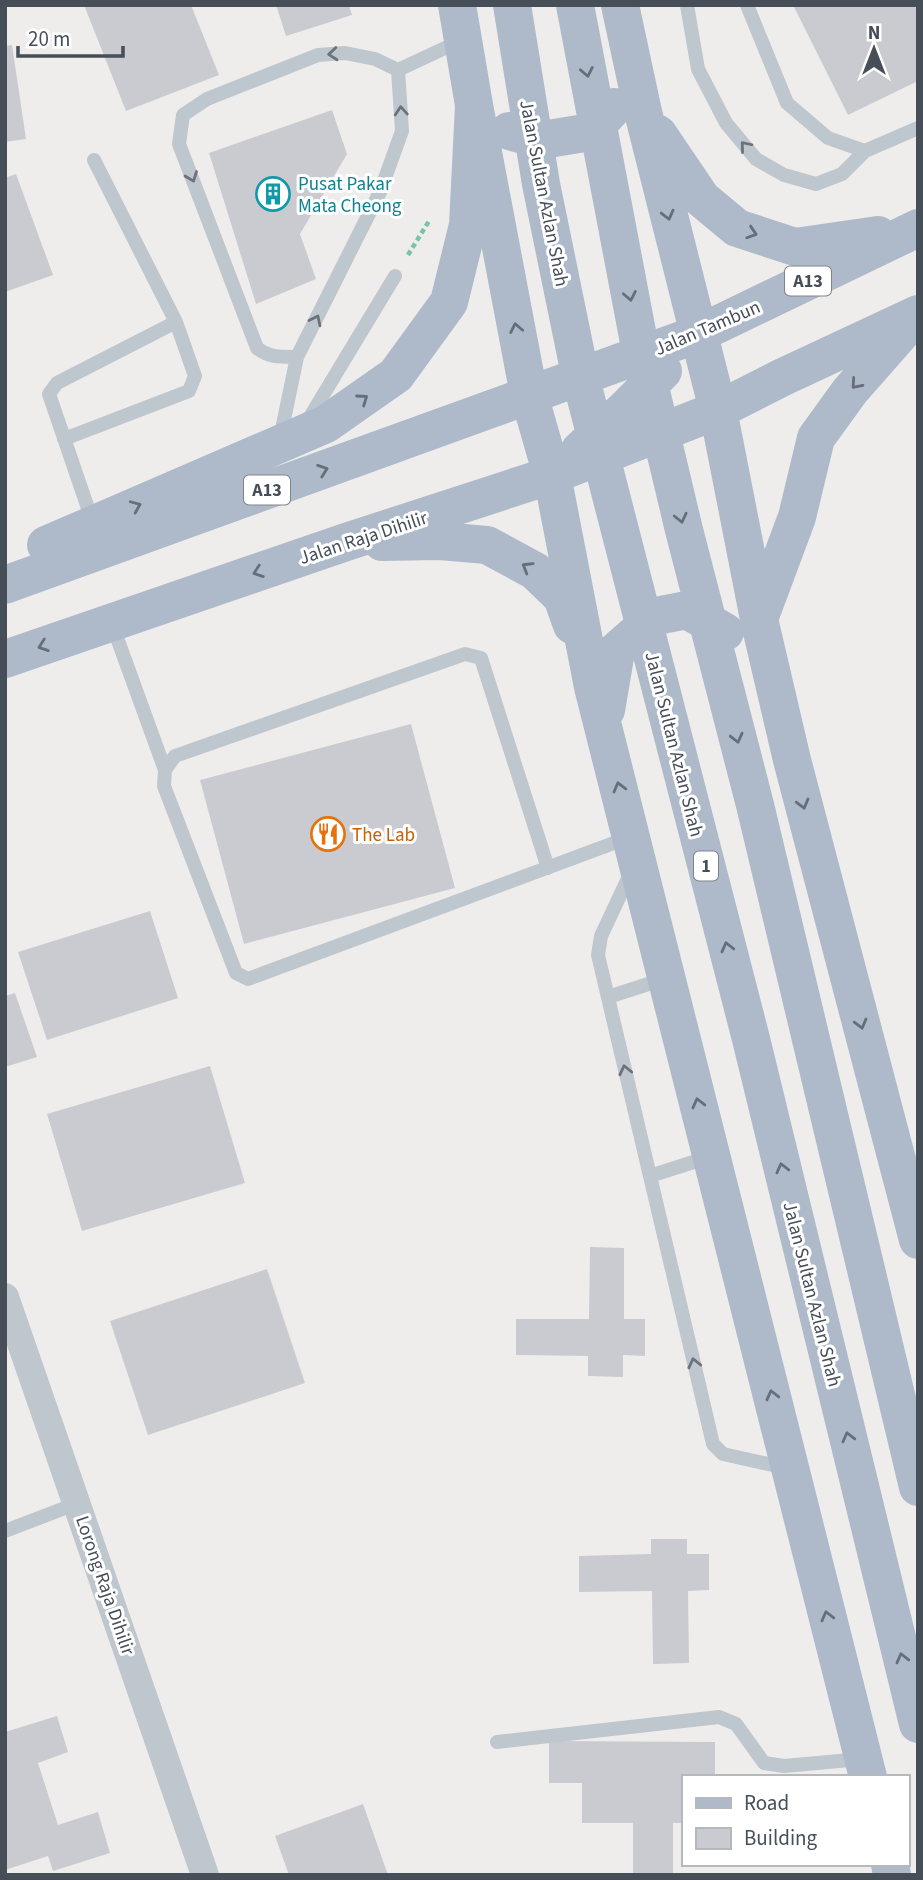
<svg xmlns="http://www.w3.org/2000/svg" width="923" height="1880" viewBox="0 0 923 1880" font-family="'Source Sans 3',sans-serif">
<rect width="100%" height="100%" fill="#efedec"/>
<path fill="#cacbd1" d="M84,5H191L219,75L126,111Z
M276,5H349L352,15L286,36Z
M793,5H918V81L848,115Z
M12,45L26,139L5,142V46Z
M332,110L347,154L300,234L316,279L256,304L209,153Z
M16,174L53,275L5,292V178Z
M411,724L455,888L244,944L200,780Z
M150,911L178,998L47,1040L18,952Z
M15,993L37,1057L5,1067V996Z
M210,1066L245,1183L82,1231L47,1114Z
M590,1247L624,1248V1319H645V1356L623,1355V1377L588,1376V1356L516,1355V1319H589Z
M267,1269L305,1383L148,1435L110,1321Z
M651,1539H687V1554H709V1590L688,1591L689,1663L653,1664L652,1591L579,1592V1556L651,1554Z
M57,1716L68,1752L38,1763L58,1825L98,1812L110,1853L53,1871L48,1856L5,1870V1732Z
M549,1741L715,1742V1777H683V1823H673V1875H633V1823H582V1783H549Z
M363,1804L388,1875H289L275,1836Z"/>
<g fill="none" stroke-linecap="round" stroke-linejoin="round">
<path stroke="#78c5a6" stroke-width="4.5" stroke-dasharray="5 3.5" stroke-linecap="butt" d="M408,255L429,221"/>
<path stroke="#bec6ce" stroke-width="14" d="M687,5L698,69L726,123L756,159L784,175L816,184L842,174L865,151
M747,5L787,103L828,138L865,151L918,128
M398,70L460,41
M297,357C282,357 269,358 257,348L179,144L183,115L207,99L318,55L345,53L375,59L398,70
M305,425L395,276
M64,439L189,391L195,376L176,322
M280,439L297,357L380,192L402,131L398,70
M93,523L49,394L57,383L176,322L94,160
M112,624L165,770
M548,868L481,658L465,654L175,756L165,770L164,786L236,973L248,979L630,837
M632,870L601,936L598,955L713,1444L723,1454L786,1468
M608,997L664,979
M650,1176L709,1157
M5,1531L78,1503
M497,1742L719,1717L736,1724L764,1763L784,1766L861,1759"/>
<path stroke="#bec6ce" stroke-width="28" d="M5,1297L205,1875"/>
<path stroke="#aebaca" stroke-width="38" d="M512,5L541,184L581,379L751,1039L918,1724
M575,5L638,337L684,530L755,805L918,1487
M620,5L643,112L718,410L759,619L792,760L918,1240
M474,105L529,395L552,475L593,687L868,1777
M509,131L542,140L591,132L614,107
M658,134L702,199L737,228L795,247L878,235
M580,450L625,409L663,371
M382,542L440,541L487,545L535,571L562,597L572,625
M46,545L326,424L396,375L449,302L468,225L474,105L457,5
M5,585L698,334L918,228
M759,619L797,517L816,438L850,391L909,324
M5,659L346,542L552,475L718,410L783,377L918,314
M606,710L616,651L656,616L687,610L725,632
M890,1864L892,1875"/>
</g>
<defs><path id="oneway-chevron" d="M-2-3.5L2.5 0L-2 3.5" fill="none" stroke-width="1.6" stroke-linecap="round" stroke-linejoin="round" transform="scale(1.75)"/></defs>
<g stroke="#6a727b">
<use href="#oneway-chevron" transform="translate(333 54) rotate(175)"/>
<use href="#oneway-chevron" transform="translate(401 111) rotate(-94)"/>
<use href="#oneway-chevron" transform="translate(745 146) rotate(-130)"/>
<use href="#oneway-chevron" transform="translate(192 177) rotate(69)"/>
<use href="#oneway-chevron" transform="translate(316 320) rotate(-64)"/>
<use href="#oneway-chevron" transform="translate(625 1070) rotate(-103)"/>
<use href="#oneway-chevron" transform="translate(694 1363) rotate(-103)"/>
</g>
<g stroke="#656e7a">
<use href="#oneway-chevron" transform="translate(587 72) rotate(79)"/>
<use href="#oneway-chevron" transform="translate(668 215) rotate(76)"/>
<use href="#oneway-chevron" transform="translate(752 233) rotate(18)"/>
<use href="#oneway-chevron" transform="translate(630 296) rotate(79)"/>
<use href="#oneway-chevron" transform="translate(516 328) rotate(-101)"/>
<use href="#oneway-chevron" transform="translate(856 384) rotate(131)"/>
<use href="#oneway-chevron" transform="translate(363 399) rotate(-35)"/>
<use href="#oneway-chevron" transform="translate(323 470) rotate(-20)"/>
<use href="#oneway-chevron" transform="translate(136 506) rotate(-23)"/>
<use href="#oneway-chevron" transform="translate(681 518) rotate(77)"/>
<use href="#oneway-chevron" transform="translate(527 567) rotate(-149)"/>
<use href="#oneway-chevron" transform="translate(258 572) rotate(161)"/>
<use href="#oneway-chevron" transform="translate(43 646) rotate(161)"/>
<use href="#oneway-chevron" transform="translate(737 738) rotate(76)"/>
<use href="#oneway-chevron" transform="translate(619 787) rotate(-105)"/>
<use href="#oneway-chevron" transform="translate(803 804) rotate(75)"/>
<use href="#oneway-chevron" transform="translate(727 947) rotate(-104)"/>
<use href="#oneway-chevron" transform="translate(861 1024) rotate(75)"/>
<use href="#oneway-chevron" transform="translate(698 1103) rotate(-104)"/>
<use href="#oneway-chevron" transform="translate(782 1168) rotate(-104)"/>
<use href="#oneway-chevron" transform="translate(772 1395) rotate(-104)"/>
<use href="#oneway-chevron" transform="translate(848 1437) rotate(-104)"/>
<use href="#oneway-chevron" transform="translate(827 1616) rotate(-104)"/>
<use href="#oneway-chevron" transform="translate(902 1658) rotate(-104)"/>
</g>
<defs>
<g id="building-ring" transform="scale(1.75)"><circle r="9.5" fill="#fff" stroke="#0f9aa8" stroke-width="1.5"/><path d="M-4-6H4V6H1V3H-1V6H-4ZM-2.5-4.3h1.7v1.8h-1.7ZM.8-4.3h1.7v1.8H.8ZM-2.5-1h1.7V.8h-1.7ZM.8-1h1.7V.8H.8Z" fill="#0f9aa8"/></g>
<g id="restaurant-ring" transform="scale(1.75)"><circle r="9.5" fill="#fff" stroke="#e8710a" stroke-width="1.5"/><path d="M-5-6h1v4h1v-4h1v4h1v-4h1v5L-1.5 .5V6h-2V.5L-5-1ZM5-6V6H3V1.5H1.5Q1.5-4 5-6Z" fill="#e8710a"/></g>
</defs>
<g fill-rule="evenodd">
<use href="#building-ring" x="273" y="194"/>
<use href="#restaurant-ring" x="328" y="834"/>
</g>
<g text-anchor="middle" stroke-width="6" stroke-linejoin="round" paint-order="stroke">
<g fill="#fff" stroke="#7e838a" stroke-width="2">
<rect x="785" y="266.5" width="46" height="29" rx="5"/>
<rect x="244" y="475.5" width="46" height="29" rx="5"/>
<rect x="694" y="851.5" width="24" height="29" rx="5"/>
</g>
<g font-size="18" font-weight="bold" fill="#464e58">
<text x="808" y="287">A13</text>
<text x="267" y="496">A13</text>
<text x="706" y="872">1</text>
</g>
<g font-size="19" fill="#0d838f" stroke="#fff" text-anchor="start">
<text x="298" y="190">Pusat Pakar<tspan x="298" dy="22">Mata Cheong</tspan></text>
</g>
<g font-size="19" fill="#464e58" stroke="#fff">
<text transform="translate(545 193) rotate(79)" y="7">Jalan Sultan Azlan Shah</text>
<text transform="translate(707 327) rotate(-23)" y="7">Jalan Tambun</text>
<text transform="translate(363 537) rotate(-18)" y="7">Jalan Raja Dihilir</text>
<text transform="translate(675 744) rotate(76)" y="7">Jalan Sultan Azlan Shah</text>
<text transform="translate(813 1294) rotate(76)" y="7">Jalan Sultan Azlan Shah</text>
<text transform="translate(106 1585) rotate(71)" y="7">Lorong Raja Dihilir</text>
</g>
<g font-size="19" fill="#c56008" stroke="#fff" text-anchor="start">
<text x="352" y="841">The Lab</text>
</g>
</g>
<rect width="923" height="1880" fill="none" stroke="#464e58" stroke-width="14"/>
<rect x="682" y="1775" width="228" height="91" fill="#ffffff" stroke="#b5b8bc" stroke-width="2"/>
<rect x="696" y="1798" width="35" height="10" fill="#aebaca" stroke="#b5b8bc" stroke-width="2"/>
<text x="744" y="1810" font-size="21" fill="#464e58">Road</text>
<rect x="696" y="1828" width="35" height="21" fill="#cacbd1" stroke="#b5b8bc" stroke-width="2"/>
<text x="744" y="1845" font-size="21" fill="#464e58">Building</text>
<g transform="translate(874 49)" stroke="#ffffff" stroke-width="5" paint-order="stroke">
<path d="M0-5L12 26L0 18L-12 26Z" fill="#464e58"/>
<text y="-10" font-size="19" font-weight="bold" text-anchor="middle" fill="#464e58">N</text>
</g>
<path d="M18 46v10h105v-10" fill="none" stroke="#464e58" stroke-width="3.5"/>
<text x="28" y="46" font-size="21" fill="#464e58" stroke="#ffffff" stroke-width="5" paint-order="stroke">20 m</text>
</svg>
